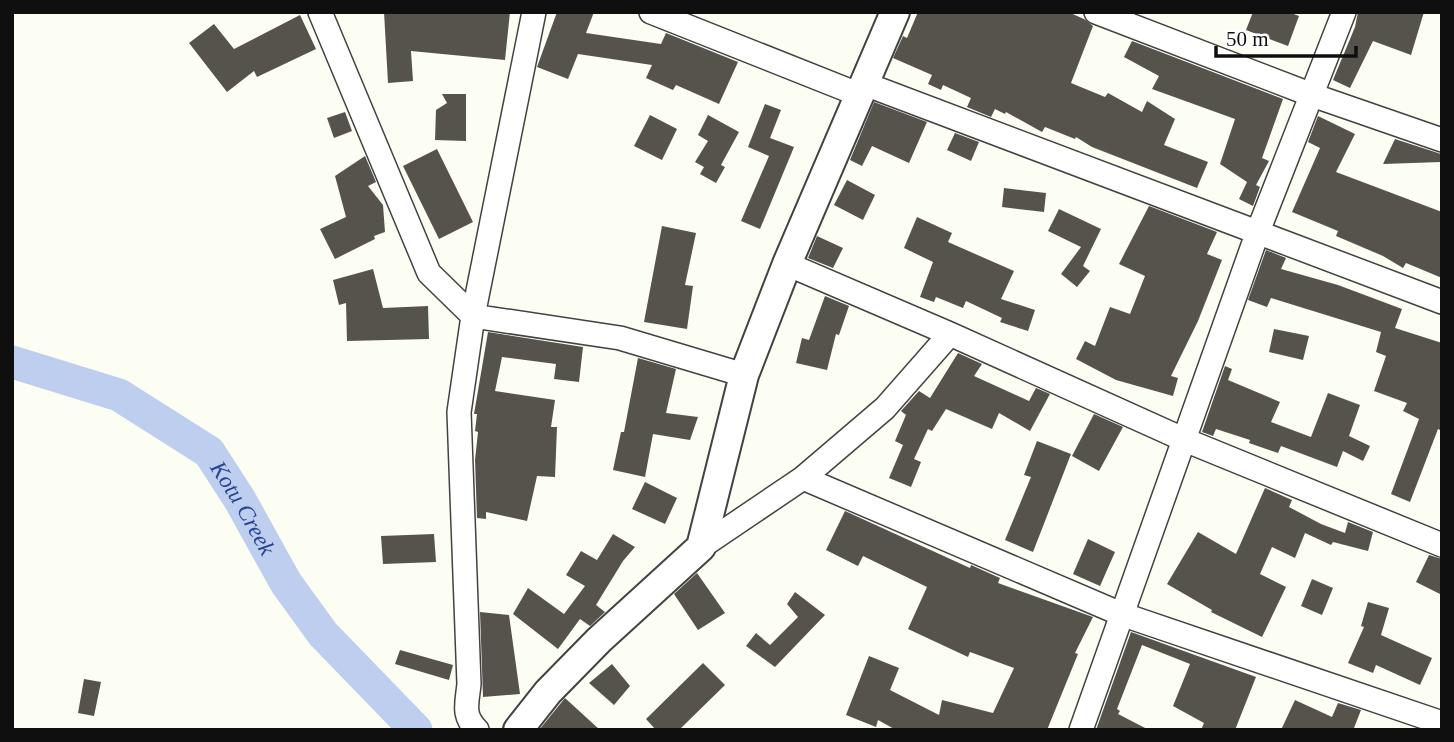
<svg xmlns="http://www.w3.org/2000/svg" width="1454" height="742" viewBox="0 0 1454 742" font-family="Georgia,serif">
<rect width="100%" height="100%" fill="#fcfdf3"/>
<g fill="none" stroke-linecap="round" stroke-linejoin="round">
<path stroke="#bdceef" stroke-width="33" id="s1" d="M12,362L119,395L209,452L240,500L286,583L323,634L416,730"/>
</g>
<path fill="#56534d" d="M384,12H510L505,60L411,51L413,81L388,83Z
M557,12H594L586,33L661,44L666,33L738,62L719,104L676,85L673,90L646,78L652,65L578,54L568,79L537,67Z
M918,12H1068L1084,19L1093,26L1071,83L1105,97L1108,93L1142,112L1147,101L1175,119L1164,145L1208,162L1197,188L1092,147L1076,137L1075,139L1045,127L1042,132L1006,112L1005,114L995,109L991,117L967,107L971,98L943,85L941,90L928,84L932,75L893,58L903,36L907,38Z
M1253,12H1288L1299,16L1288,46L1246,30Z
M1358,12H1424L1411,55L1373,41L1350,88L1333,80L1355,27Z
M300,15L316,49L257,77L254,71L227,92L189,43L214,24L234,49Z
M1132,41L1283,99L1262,158L1269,161L1256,185L1260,187L1253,206L1239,199L1247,182L1220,164L1235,119L1152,89L1159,76L1124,57Z
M442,94H466V141L435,140L436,110L447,103Z
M874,102L927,122L909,163L872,146L862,166L850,160Z
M765,104L781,110L770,138L794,147L760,229L741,221L769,156L748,147Z
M345,112L352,131L334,138L327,118Z
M650,115L677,129L662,160L634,146Z
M708,115L739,132L721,165L725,167L716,183L700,174L704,167L695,162L708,141L698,135Z
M1318,116L1355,134L1336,172L1442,212V278L1406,263L1403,268L1383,256L1336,236L1338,231L1292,212L1320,148L1308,142Z
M955,133L979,142L971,161L947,150Z
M1395,139L1441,154V162L1383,164Z
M437,149L473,222L439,239L403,166Z
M365,156L376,182L368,186L383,205L385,232L374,236L375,239L335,259L320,229L346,217L335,176Z
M847,180L875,195L863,220L834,205Z
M1004,188L1046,193L1044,212L1002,207Z
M1149,206L1217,232L1207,254L1222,260L1198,321L1171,376L1178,378L1173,396L1116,380L1076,359L1085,341L1095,346L1110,307L1130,314L1145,276L1119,264Z
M1059,209L1101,229L1083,266L1090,271L1077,287L1061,274L1081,247L1048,231Z
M917,217L952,233L948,242L1014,271L1001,299L1035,310L1028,331L1000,322L1002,318L966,301L963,308L936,297L934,302L920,297L933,262L904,248Z
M662,226L696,233L685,285L693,286L687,329L644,322Z
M817,236L843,248L833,268L808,258Z
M1266,250L1286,258L1281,269L1338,285L1402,309L1395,328L1442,343V431L1438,429L1410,502L1391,494L1419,419L1403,411L1407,403L1374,391L1386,356L1376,352L1381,332L1271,298L1267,307L1248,300Z
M373,269L383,308L428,306L429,339L347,341L346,303L339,305L333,280Z
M825,296L849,306L839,335L836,334L827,370L796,363L802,338L809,340Z
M1274,329L1309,336L1303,360L1269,352Z
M488,332L583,347L579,382L554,379L556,364L502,357L495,391L555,400L551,427H557L555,477L537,476L527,521L486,512V519L477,518L475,460L478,432L475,431L477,414H474Z
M958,353L982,364L974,376L1029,401L1036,388L1050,394L1030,431L999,413L992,429L946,409L932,431L928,429L914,459L921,462L911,487L889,478L903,445L895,441L906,415L901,411L919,391L930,398Z
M638,358L676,369L666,413L698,417L690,440L653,434L645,477L613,470L621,432H624Z
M1225,366L1232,369L1228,380L1280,402L1271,422L1311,437L1328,393L1360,405L1349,436L1370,446L1363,461L1343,451L1337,467L1281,446L1278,453L1249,443L1250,440L1216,429L1213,436L1202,432Z
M1094,414L1123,427L1099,471L1072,456Z
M1037,441L1071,454L1033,552L1005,540L1031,477L1024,475Z
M645,482L677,498L665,524L632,509Z
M1265,488L1292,500L1289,507L1321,524L1345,533L1348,522L1373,532L1368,551L1333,542L1331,545L1305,533L1295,558L1272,547L1260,574L1286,587L1262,637L1211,612L1212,610L1167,584L1198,532L1236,554Z
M845,511L970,568L971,565L1000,578L998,583L1093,617L1075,653L1078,654L1047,730H896L878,720L876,727L846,715L869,656L899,668L890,690L939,715L942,700L993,713L1014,668L970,652L968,657L908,629L927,587L863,556L858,566L826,550Z
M434,534L436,562L383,564L381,536Z
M613,534L635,547L623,561L596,605L605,612L590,626L580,619L558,649L513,614L528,588L564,614L585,586L566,575L581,551L597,560Z
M1088,539L1115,552L1100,586L1073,574Z
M1429,555L1442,559V595L1416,582Z
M697,573L725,613L698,630L674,594Z
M1312,579L1333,588L1322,615L1301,606Z
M795,592L825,615L775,667L746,646L756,633L770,645L798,617L787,604Z
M1368,602L1389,608L1381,635L1432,658L1420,685L1376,665L1373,673L1348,663L1364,627L1361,626Z
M480,612L509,615L520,694L483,697Z
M1131,632L1256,677L1235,730H1201L1204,723L1173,706L1190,664L1142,645L1117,709L1120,711L1118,714L1149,730H1096Z
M400,650L453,665L449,680L395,664Z
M703,663L725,685L679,730H656L646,719Z
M612,664L630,686L614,705L589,683Z
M84,679L101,682L94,716L78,713Z
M565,698L600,730H539Z
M1295,700L1332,717L1338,703L1361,710L1354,728L1358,730H1281Z"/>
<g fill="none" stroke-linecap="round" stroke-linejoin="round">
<g stroke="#424242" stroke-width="26">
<path id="minor" d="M320,12L429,273L473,316L620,338L744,375
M651,12L860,95
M1096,12L1312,95L1442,140
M865,84L1442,302
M787,264L950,334L1185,440L1442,545
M803,478L1121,614L1442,723
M701,547L803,478L885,408L950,334
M477,730C462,715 467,704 469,684L459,412L473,316L534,12
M1081,730L1257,234L1344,12"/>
</g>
<g stroke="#424242" stroke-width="32">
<path id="tertiary" d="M518,730L548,692L599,640L701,547L744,375L787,264L895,12"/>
</g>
<use href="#minor" stroke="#fff" stroke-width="23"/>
<use href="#tertiary" stroke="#fff" stroke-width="28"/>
</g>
<g text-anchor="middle" stroke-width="7" stroke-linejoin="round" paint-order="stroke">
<g font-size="23" font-style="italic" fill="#274492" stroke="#fff">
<text dy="8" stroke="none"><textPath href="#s1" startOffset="284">Kotu Creek</textPath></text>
</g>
</g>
<rect width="1454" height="742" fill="none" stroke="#0f0f0f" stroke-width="28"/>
<path d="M1216 46v10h140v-10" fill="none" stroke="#0f0f0f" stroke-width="3.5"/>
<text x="1226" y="46" font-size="21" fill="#0f0f0f" stroke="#ffffff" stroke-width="5" paint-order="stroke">50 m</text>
</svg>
